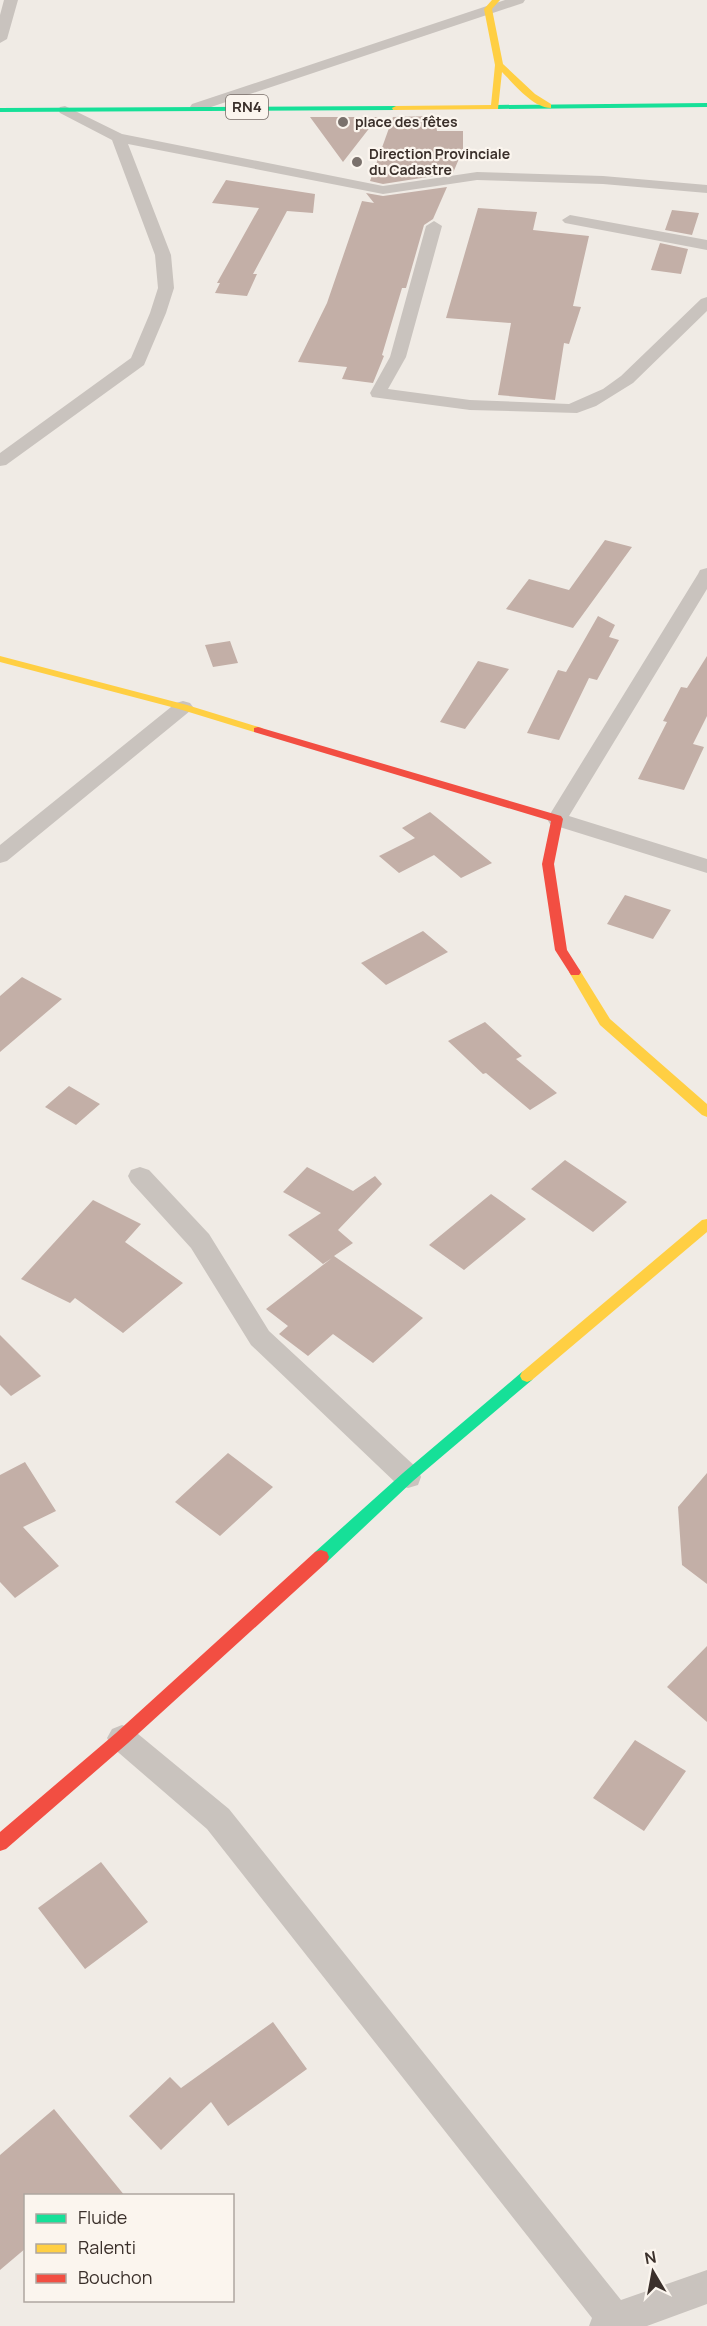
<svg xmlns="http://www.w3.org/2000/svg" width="707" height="2326" viewBox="0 0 707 2326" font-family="Manrope,sans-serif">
<rect width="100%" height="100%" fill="#f0ebe5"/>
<path fill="#c3afa7" d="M435,116L437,131H463V149L453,173L383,184L370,181L393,117Z
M310,117H378L343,162Z
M226,180L315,194L313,213L287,211L253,274H257L247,296L215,293L220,283H217L259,208L212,203Z
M447,187L433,219L424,225L406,288H402L382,355L384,356L373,383L342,379L347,367L298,362L327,303L362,201L374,203L366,193L383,196Z
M478,208L537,212L533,230L589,236L573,306L581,307L569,344L564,343L555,400L498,395L511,323L446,318Z
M672,210L699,213L692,235L665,230Z
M660,243L688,249L681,274L651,270Z
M605,540L632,547L573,628L506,609L529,579L569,590Z
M598,616L615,625L609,637L619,640L597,680L589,678L559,740L527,733L558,670L566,672Z
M230,641L238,663L213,667L205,645Z
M707,656V716L693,744L704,747L684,790L638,779L667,722L663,721L681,687L687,688Z
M478,661L509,669L465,729L440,722Z
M430,812L492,863L461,878L434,855L399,873L379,856L415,838L402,828Z
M625,895L671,910L653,939L607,924Z
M423,931L448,952L386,985L361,963Z
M22,977L62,999L0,1052V996Z
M485,1022L522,1056L516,1059L557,1093L530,1110L486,1073L483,1074L448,1041Z
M69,1086L100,1104L76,1125L45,1107Z
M565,1160L627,1202L593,1232L531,1189Z
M307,1167L353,1191L375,1176L382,1184L338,1230L353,1243L334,1256L423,1318L373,1363L333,1334L308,1356L279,1334L288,1326L266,1309L332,1258L323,1264L288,1235L321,1213L283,1192Z
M491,1194L526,1219L464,1270L429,1245Z
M93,1200L141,1224L125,1242L183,1283L123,1333L75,1298L70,1303L21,1279Z
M0,1335L41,1376L11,1396L0,1385Z
M228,1453L273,1487L220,1536L175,1502Z
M25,1462L56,1511L23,1527L59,1566L15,1598L0,1582V1475Z
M707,1473V1584L682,1565L678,1507Z
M707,1646V1722L667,1687Z
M635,1740L686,1771L644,1831L593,1798Z
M101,1862L148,1922L85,1969L38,1908Z
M273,2022L307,2069L228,2126L211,2102L161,2150L129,2116L170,2077L181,2088Z
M54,2109L125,2196H26V2248L0,2270V2155Z"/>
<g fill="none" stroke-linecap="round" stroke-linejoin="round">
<path fill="#c9c3be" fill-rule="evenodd" d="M4,0H18L7,39L0,43V15Z
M505,0H525L523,3L202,110L197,111L190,107L192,104Z
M65,106L122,134L383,186L477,172L603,176L707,185V193L603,184L477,180L383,194L128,144L171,255L174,288L166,313L144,365L6,465L0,466V453L131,358L150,313L158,288L155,255L112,140L60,113L58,110L60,107Z
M570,215L707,240V250L565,223L562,220Z
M434,221L442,226L406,357L388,389L470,400L569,404L603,389L621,376L701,299L707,297V311L633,383L596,406L577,413L470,410L372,397L370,393L390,357L426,226Z
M707,568V589L569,816L707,859V873L550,824L547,819L698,574L700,570Z
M183,701L190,703L193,707L190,711L7,861L0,863V845L176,703Z
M140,1167L149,1170L209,1234L269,1331L418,1469L421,1477L418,1485L408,1488L398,1485L251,1345L191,1248L131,1182L128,1176L131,1170Z
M122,1725L132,1729L229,1809L621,2300L707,2270V2304L647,2326H589L592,2318L207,1829L112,1747L107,1738L112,1729Z"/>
<path fill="#16e098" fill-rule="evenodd" d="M707,103V107L495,109L491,107L495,105Z
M399,106L400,108L396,110L0,112V108Z
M527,1370L532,1372L534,1376L532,1380L413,1481L327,1562L321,1564L315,1562L313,1557L315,1552L403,1473L522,1372Z"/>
<path fill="#ffcf43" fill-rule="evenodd" d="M492,0H500L492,9L503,64L535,94L551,104V108C533,108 514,84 502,72L498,109L393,110L392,108L396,106L491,105L495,65L484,9Z
M0,656L187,705L262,728L264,730L262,732H254L179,709L0,662Z
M575,968L579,969L610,1019L707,1104V1117L702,1115L600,1025L569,972Z
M707,1219V1232L532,1380L527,1382L522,1380L520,1376L522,1372L702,1220Z"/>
<path fill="#f24e42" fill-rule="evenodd" d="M258,727L561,816L563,819L554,864L567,950L581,972L579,975H571L555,950L542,864L551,821L254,732V728Z
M321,1550L327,1552L329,1557L327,1562L128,1743L6,1849L0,1851V1832L116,1733L315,1552Z"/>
</g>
<g fill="#7a716c" stroke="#fbf5ee" stroke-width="2">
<circle cx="343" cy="122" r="6"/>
<circle cx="357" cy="162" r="6"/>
</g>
<g text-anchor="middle" stroke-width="4.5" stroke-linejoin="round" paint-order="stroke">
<g font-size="14" font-weight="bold" fill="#3b302b" stroke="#fbf5ee" text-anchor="start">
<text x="355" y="127">place des fêtes</text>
<text x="369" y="159">Direction Provinciale<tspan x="369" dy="16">du Cadastre</tspan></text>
</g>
<rect fill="#fbf5ee" stroke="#756b66" stroke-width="1.5" x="226" y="95" width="42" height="24" rx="4.5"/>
<g font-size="15" font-weight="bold" fill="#3b302b">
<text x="247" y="112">RN4</text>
</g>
</g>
<rect x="24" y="2194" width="210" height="108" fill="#fbf5ee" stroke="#aea6a0" stroke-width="1.5"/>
<rect x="36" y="2214" width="30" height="9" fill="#16e098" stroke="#aea6a0" stroke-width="1.5"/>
<text x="78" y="2224" font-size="18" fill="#3b302b">Fluide</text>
<rect x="36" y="2244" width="30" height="9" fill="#ffcf43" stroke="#aea6a0" stroke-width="1.5"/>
<text x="78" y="2254" font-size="18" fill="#3b302b">Ralenti</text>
<rect x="36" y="2274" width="30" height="9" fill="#f24e42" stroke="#aea6a0" stroke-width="1.5"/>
<text x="78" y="2284" font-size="18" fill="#3b302b">Bouchon</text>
<g transform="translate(653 2272) rotate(350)" stroke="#fbf5ee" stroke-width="4.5" paint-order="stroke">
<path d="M0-4.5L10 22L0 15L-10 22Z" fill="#3b302b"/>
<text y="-9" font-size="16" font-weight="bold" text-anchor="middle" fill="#3b302b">N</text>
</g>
</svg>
